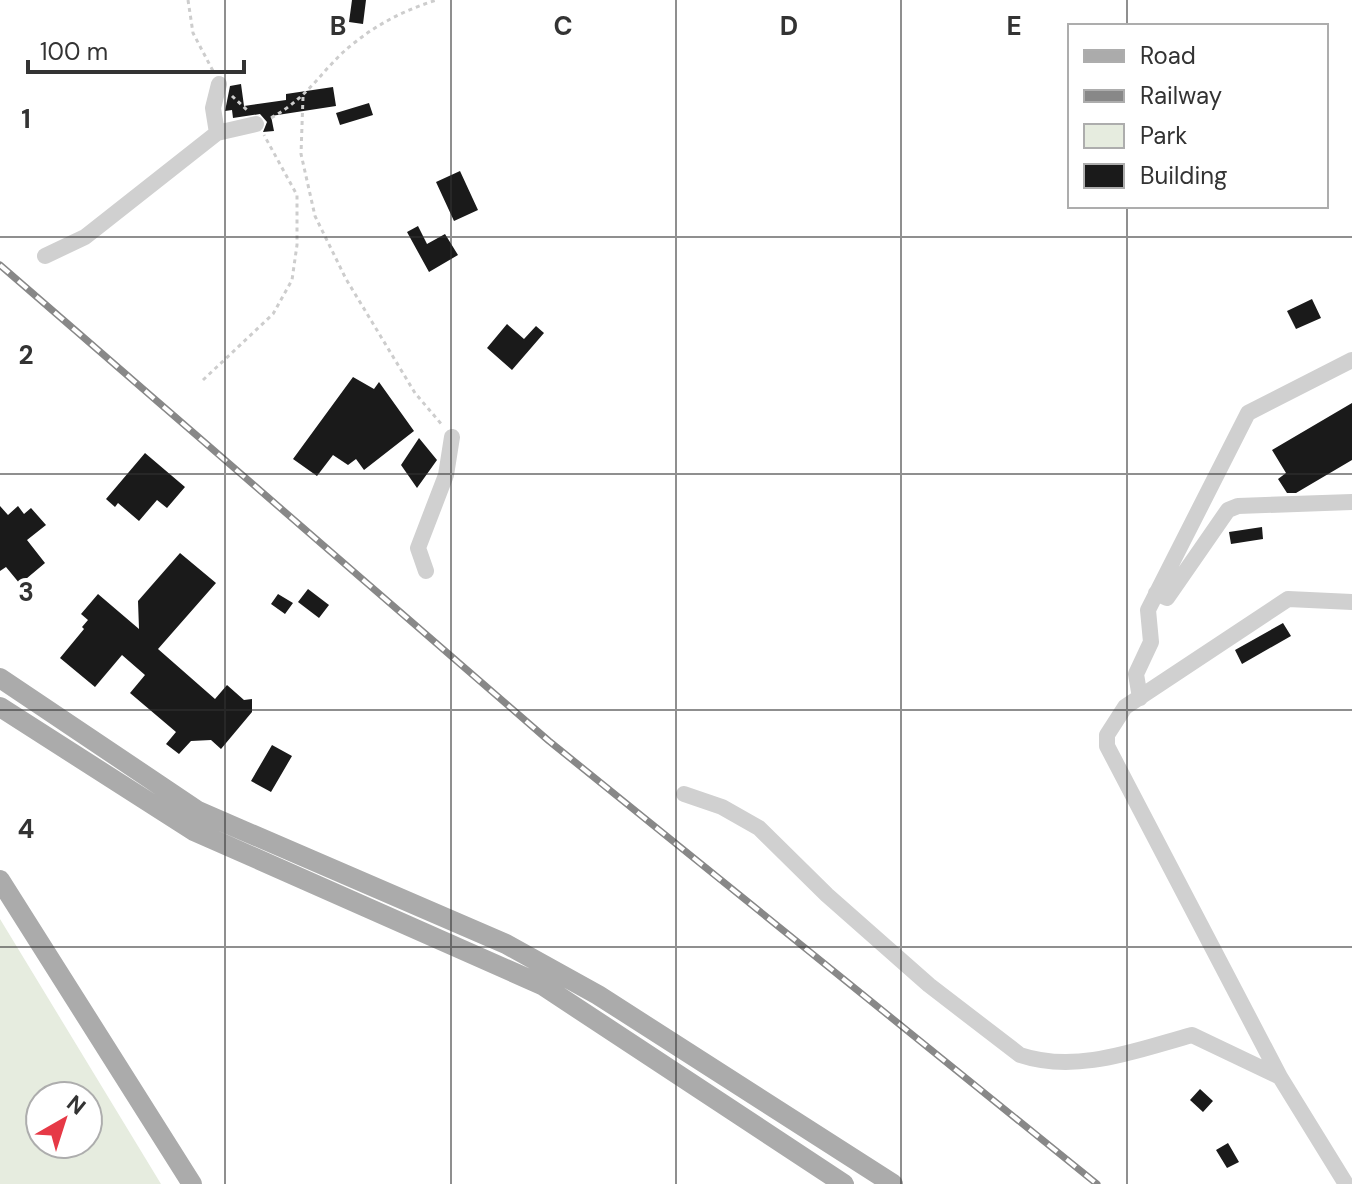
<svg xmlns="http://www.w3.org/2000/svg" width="1352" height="1184" viewBox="0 0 1352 1184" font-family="'DM Sans',sans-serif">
<rect width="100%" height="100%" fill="#fff"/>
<path fill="#e6ecdf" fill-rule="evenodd" d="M0,919L161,1184H0ZM40,1096H88V1144H40Z"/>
<path fill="#1a1a1a" d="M352,0H366L363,24L349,22Z
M241,84L244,106L286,100V94L333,87L336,106L271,116L274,131L263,132L267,122L260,114L233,118L232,110L225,111L230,86Z
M369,103L373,115L340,125L336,113Z
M460,171L478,210L454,221L436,182Z
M418,226L427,244L445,234L458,255L429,272L407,232Z
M1312,299L1321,318L1296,329L1287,311Z
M507,324L524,339L536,326L544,333L512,370L487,348Z
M353,377L374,389L379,382L414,431L364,470L356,459L348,465L333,455L317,476L293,459Z
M1352,403V460L1296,493H1287L1278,479L1286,473L1272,450Z
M419,438L437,460L417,488L401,465Z
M145,453L185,487L167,508L157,500L139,521L118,503L115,507L106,499Z
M0,506L8,515L18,506L24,514L31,508L46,525L27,540L45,563L20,584L6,567L0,571Z
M1262,527L1263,539L1231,544L1229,532Z
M180,553L216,583L158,649L215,699L227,685L244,700L252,699V712L221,749L211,740L191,741L179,754L166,744L176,732L130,693L145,675L122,655L95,687L60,658L84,629L82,627L88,620L81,614L98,594L139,629L138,601Z
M308,589L329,605L319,618L298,602Z
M278,594L293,603L285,614L271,604Z
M1283,623L1291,636L1242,664L1235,650Z
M272,745L292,756L271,792L251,781Z
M1200,1089L1213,1101L1203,1112L1190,1100Z
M1228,1143L1239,1162L1227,1168L1216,1150Z"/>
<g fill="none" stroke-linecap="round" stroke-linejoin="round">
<path stroke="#cdcdcd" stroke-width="3" stroke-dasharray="4 4" stroke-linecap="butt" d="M188,0L193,33L213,71
M232,96L247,110
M303,97L301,154L315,216L346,279L415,393L443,426
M271,118C312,95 322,68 354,43C379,23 407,9 437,0
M203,380L273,314L292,280L297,245V195L264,135"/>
<path stroke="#d0d0d0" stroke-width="16" d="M217,133L213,108L219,84
M45,256L85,237L217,133L256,124
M426,571L418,548L446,475L452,437
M1156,593L1167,598L1228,510L1238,506L1352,502
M1140,698L1136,674L1151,642L1148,610L1248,413L1352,360
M684,794L722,807L759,828L827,895L929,985L1020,1055C1077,1074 1137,1050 1192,1035L1280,1077
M1346,1184L1280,1077L1107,746V735L1125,707L1288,599L1352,602"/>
<path stroke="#ababab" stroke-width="20" d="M0,678L198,811L506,944L598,995L893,1184
M0,707L194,831L542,985L844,1184
M0,880L192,1184"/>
<g stroke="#888" stroke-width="7">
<path id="rail" d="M0,265L549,741L1097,1184"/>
</g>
<use href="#rail" stroke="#fff" stroke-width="4" stroke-dasharray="12" stroke-linecap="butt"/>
</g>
<path fill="none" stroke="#333" stroke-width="2" stroke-opacity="0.55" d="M225,0V1184M451,0V1184M676,0V1184M901,0V1184M1127,0V26M1127,206V1184M0,237H1352M0,474H1352M0,710H1352M0,947H1352"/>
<g font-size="26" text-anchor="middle" font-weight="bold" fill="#333" stroke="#fff" stroke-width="8" stroke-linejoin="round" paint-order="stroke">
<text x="338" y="35">B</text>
<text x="563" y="35">C</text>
<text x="789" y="35">D</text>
<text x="1014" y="35">E</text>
<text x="26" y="128">1</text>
<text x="26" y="364">2</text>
<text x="26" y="601">3</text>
<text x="26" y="838">4</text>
</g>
<rect x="1068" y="24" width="260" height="184" fill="#ffffff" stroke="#adadad" stroke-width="2"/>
<rect x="1084" y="50" width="40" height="12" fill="#ababab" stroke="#adadad" stroke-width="2"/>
<text x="1140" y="64" font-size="24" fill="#333333">Road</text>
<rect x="1084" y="90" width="40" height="12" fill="#888888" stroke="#adadad" stroke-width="2"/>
<text x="1140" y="104" font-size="24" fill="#333333">Railway</text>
<rect x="1084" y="124" width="40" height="24" fill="#e6ecdf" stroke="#adadad" stroke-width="2"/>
<text x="1140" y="144" font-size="24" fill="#333333">Park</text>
<rect x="1084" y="164" width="40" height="24" fill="#1a1a1a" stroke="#adadad" stroke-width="2"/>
<text x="1140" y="184" font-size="24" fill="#333333">Building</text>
<g transform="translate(64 1120) rotate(39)"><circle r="38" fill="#ffffff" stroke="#adadad" stroke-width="2"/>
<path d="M0-6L14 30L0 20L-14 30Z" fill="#e63946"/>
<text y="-12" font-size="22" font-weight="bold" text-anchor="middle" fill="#333333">N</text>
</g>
<path d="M28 60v12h216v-12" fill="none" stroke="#333333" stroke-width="4"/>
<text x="40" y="60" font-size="24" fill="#333333" stroke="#ffffff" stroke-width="6" paint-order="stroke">100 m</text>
</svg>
